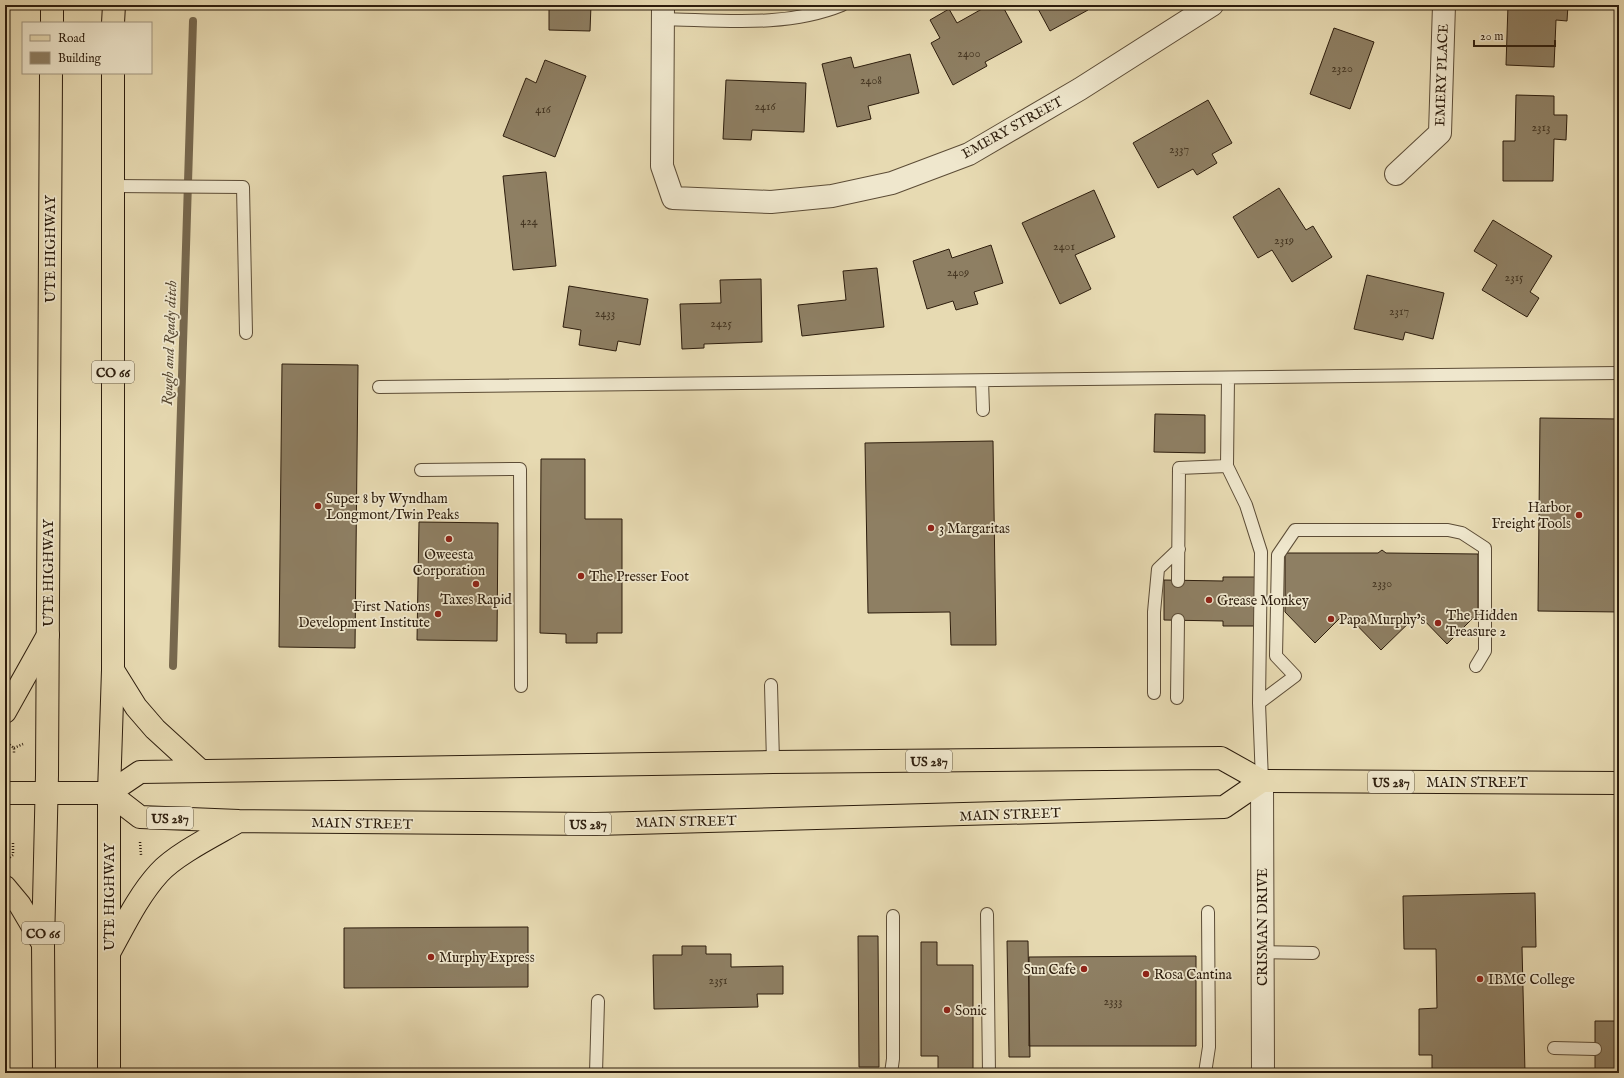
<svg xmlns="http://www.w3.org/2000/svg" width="1624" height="1078" viewBox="0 0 1624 1078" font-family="'IM FELL English',serif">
<rect width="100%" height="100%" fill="#e7dab2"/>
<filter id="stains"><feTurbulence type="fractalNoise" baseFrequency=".005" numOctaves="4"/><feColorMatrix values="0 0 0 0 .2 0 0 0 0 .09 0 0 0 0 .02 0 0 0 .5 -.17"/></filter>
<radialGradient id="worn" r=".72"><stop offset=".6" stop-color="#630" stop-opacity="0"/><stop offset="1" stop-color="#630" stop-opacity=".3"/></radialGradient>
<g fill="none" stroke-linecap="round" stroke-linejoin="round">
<path stroke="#77684e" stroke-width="8" d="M173,666L193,21"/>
</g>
<path fill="#8e7f63" stroke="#2d1d0d" d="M549,5H591L590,31L549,30Z
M989,5H1002L1022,42L985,62L987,66L953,85L931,43L940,38L930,20L949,9L957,23Z
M1036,5H1085L1088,10L1050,31Z
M1508,5H1568L1567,21L1556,20L1554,67L1506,65Z
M1334,28L1374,42L1350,109L1310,94Z
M910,54L919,93L868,106L871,119L837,127L822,64L851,57L854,68Z
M545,60L586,76L555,157L503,136L526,78L536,83Z
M726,80L806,83L804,132L752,130L751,140L723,139Z
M1516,95L1554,96V115H1567L1566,140L1554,139L1553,181H1503V141H1515Z
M1208,100L1232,143L1212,154L1217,163L1197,175L1193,169L1158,188L1133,143Z
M546,172L556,266L513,270L503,176Z
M1279,188L1306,230L1313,226L1332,257L1292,282L1272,250L1258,258L1233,217Z
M1094,190L1115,237L1075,255L1091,289L1060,304L1022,223Z
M1493,220L1552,256L1530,292L1539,298L1527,317L1482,290L1497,265L1474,251Z
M991,245L1003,283L974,292L978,304L956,310L953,301L927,309L913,261L949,249L952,258Z
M877,268L884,327L802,336L798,305L846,300L843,271Z
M1367,275L1444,293L1433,339L1405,332L1403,340L1354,329Z
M761,279L762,342L704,344V348L682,349L680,304L721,303L720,280Z
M569,286L648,299L640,345L618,341L616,351L579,345L581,330L563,327Z
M282,364L358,365L355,648L279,647Z
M1155,414L1205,415V453L1154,452Z
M1540,418L1619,419V612L1538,611Z
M993,441L996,645H951L950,612L868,613L865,443Z
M541,459H585V519H622V633H597V643H566V634L540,633Z
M419,522L498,523L497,641L417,640Z
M1382,550L1386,553L1478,554V613L1447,644L1418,614L1381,650L1345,613L1315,643L1285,612V553H1378Z
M1223,577H1255V626H1223V621L1164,620V580L1223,581Z
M1535,893L1536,947H1522L1525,1073H1432V1055H1419V1009L1437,1008L1436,949H1404L1403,896Z
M528,927V987L344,988V928Z
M858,936H878L879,1067H859Z
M1007,941H1028L1030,1057H1009Z
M921,942H937V965H973V1070H938V1056H921Z
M682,946H706V954H731V967L783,966V994H757L758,1007L654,1009L653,955H682Z
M1196,956V1046H1029V957Z
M1595,1021H1619V1073L1595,1072Z"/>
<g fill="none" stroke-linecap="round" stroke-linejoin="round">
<g stroke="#5c4c36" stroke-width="14">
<path id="lane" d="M662,19C721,20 786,28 842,5
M113,186L243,187L246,333
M1228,378L1227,466L1246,505L1261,552L1259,703L1262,781
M982,381L983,410
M379,387L1619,373
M421,470L520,469L521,686
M1178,581L1179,468L1227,466
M771,685L773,762
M1154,693V612L1158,569L1179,549
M1177,698L1178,620
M1259,703L1295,676L1276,656L1278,555L1295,530H1448L1462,533L1485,548V651L1476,666
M987,914L989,1073
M1263,952L1313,953
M1554,1048L1595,1049
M596,1073L598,1001
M891,1073L893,1059V916
M1205,1073L1209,1047L1208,912"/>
</g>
<g stroke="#5c4c36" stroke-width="24">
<path id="street" d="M663,5L662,166L673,198L771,202L832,196L892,183L969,154L1080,89L1212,5
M1396,174L1440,133L1444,5
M1262,781L1263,1073"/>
</g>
<g stroke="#2d1d0d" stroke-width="24">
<path id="primary" d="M52,23V5
M113,23L114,5
M44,1073L43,944L47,775L51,73
M109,1073V793L113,670V73"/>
</g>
<g stroke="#2d1d0d" stroke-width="24">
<path id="highway" d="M113,670L136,707L155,729L201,771
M5,712L48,635
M5,793H109L140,772L773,762L1221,758L1262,781L1619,783
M109,793L140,817L239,821L596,824L1224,807L1262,781
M5,887L20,905L43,944
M109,953C124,926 138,896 159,873C176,854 217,834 239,821"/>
</g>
<path stroke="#2d1d0d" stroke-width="2.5" stroke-dasharray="1 2" stroke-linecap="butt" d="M5,741L14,748V754
M14,748L23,744
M140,842L141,855
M5,861L13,855V841"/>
<use href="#lane" stroke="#efe7cd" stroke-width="12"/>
<use href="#street" stroke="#efe7cd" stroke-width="22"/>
<use href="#primary" stroke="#e7dab2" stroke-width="22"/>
<use href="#highway" stroke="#e7dab2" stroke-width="22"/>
</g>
<g fill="#8f2418" stroke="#efe7cd" stroke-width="1.5">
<circle cx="318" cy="506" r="4"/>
<circle cx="1579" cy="515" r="4"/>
<circle cx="931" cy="528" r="4"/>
<circle cx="449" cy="539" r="4"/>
<circle cx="581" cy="576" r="4"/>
<circle cx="476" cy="584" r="4"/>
<circle cx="1209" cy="600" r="4"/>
<circle cx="438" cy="614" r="4"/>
<circle cx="1331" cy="619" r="4"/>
<circle cx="1438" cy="623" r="4"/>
<circle cx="431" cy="957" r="4"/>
<circle cx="1084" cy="969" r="4"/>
<circle cx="1146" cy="974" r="4"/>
<circle cx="1480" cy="979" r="4"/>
<circle cx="947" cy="1010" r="4"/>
</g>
<g text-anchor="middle" stroke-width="3.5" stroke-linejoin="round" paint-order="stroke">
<g font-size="12" fill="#453622">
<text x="969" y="57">2400</text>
<text x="1342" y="72">2320</text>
<text x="871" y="84">2408</text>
<text x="765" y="110">2416</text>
<text x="543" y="113">416</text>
<text x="1541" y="131">2313</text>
<text x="1179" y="153">2337</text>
<text x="529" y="225">424</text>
<text x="1284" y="244">2319</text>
<text x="1064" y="250">2401</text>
<text x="958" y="276">2409</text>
<text x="1514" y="281">2315</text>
<text x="1399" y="315">2317</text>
<text x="605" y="317">2433</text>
<text x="721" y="327">2425</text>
<text x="1382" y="587">2330</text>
<text x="718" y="984">2351</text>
<text x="1113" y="1005">2333</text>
</g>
<g fill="#efe7cd" stroke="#675a47" stroke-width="1">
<rect x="92" y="361" width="42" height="22" rx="3"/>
<rect x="906" y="750" width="46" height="22" rx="3"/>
<rect x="1368" y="771" width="46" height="22" rx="3"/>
<rect x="147" y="807" width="46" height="22" rx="3"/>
<rect x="565" y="813" width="46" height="22" rx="3"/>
<rect x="22" y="922" width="42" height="22" rx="3"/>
</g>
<g font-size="13" font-weight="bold" fill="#2d1d0d">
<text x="113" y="377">CO 66</text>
<text x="929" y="766">US 287</text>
<text x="1391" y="787">US 287</text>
<text x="170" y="823">US 287</text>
<text x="588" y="829">US 287</text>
<text x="43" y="938">CO 66</text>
</g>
<g font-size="14" fill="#2d1d0d" stroke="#efe7cd">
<text transform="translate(1441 75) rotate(-88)" y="5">EMERY PLACE</text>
<text transform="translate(1012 127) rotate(-29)" y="5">EMERY STREET</text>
<text transform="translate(50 249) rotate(-90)" y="5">UTE HIGHWAY</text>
<text transform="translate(48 573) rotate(-90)" y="5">UTE HIGHWAY</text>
<text x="1477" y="787">MAIN STREET</text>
<text transform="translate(1010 814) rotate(-2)" y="5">MAIN STREET</text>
<text transform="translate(686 821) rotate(-1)" y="5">MAIN STREET</text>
<text transform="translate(362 823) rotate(1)" y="5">MAIN STREET</text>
<text transform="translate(109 897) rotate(-90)" y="5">UTE HIGHWAY</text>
<text transform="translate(1262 927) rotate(-90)" y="5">CRISMAN DRIVE</text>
</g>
<g font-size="14" fill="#2d1d0d" stroke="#efe7cd" text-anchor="start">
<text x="326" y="503">Super 8 by Wyndham<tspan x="326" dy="16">Longmont/Twin Peaks</tspan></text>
<text x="1571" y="512" text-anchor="end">Harbor<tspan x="1571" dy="16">Freight Tools</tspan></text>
<text x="939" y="533">3 Margaritas</text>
<text x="449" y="559" text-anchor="middle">Oweesta<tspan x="449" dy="16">Corporation</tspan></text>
<text x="589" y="581">The Presser Foot</text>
<text x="476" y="604" text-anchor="middle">Taxes Rapid</text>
<text x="1217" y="605">Grease Monkey</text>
<text x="430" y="611" text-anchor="end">First Nations<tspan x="430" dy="16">Development Institute</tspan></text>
<text x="1446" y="620">The Hidden<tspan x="1446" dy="16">Treasure 2</tspan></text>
<text x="1339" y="624">Papa Murphy's</text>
<text x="439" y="962">Murphy Express</text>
<text x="1076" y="974" text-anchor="end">Sun Cafe</text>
<text x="1154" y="979">Rosa Cantina</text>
<text x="1488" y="984">IBMC College</text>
<text x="955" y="1015">Sonic</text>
</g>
<g font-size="15" font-style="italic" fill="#584933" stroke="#efe7cd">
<text transform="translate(169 343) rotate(-88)" y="5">Rough and Ready ditch</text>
</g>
</g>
<rect width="1624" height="1078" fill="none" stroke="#e7dab2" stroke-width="20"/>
<rect x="6" y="6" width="1612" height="1066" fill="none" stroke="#2d1d0d" stroke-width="2"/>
<rect x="10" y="10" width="1604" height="1058" fill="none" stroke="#2d1d0d"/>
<rect x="22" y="22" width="130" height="52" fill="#efe7cd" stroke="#a19680"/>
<rect x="30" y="35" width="20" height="6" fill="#e7dab2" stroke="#a19680"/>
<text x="58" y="42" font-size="12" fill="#2d1d0d">Road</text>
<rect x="30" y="52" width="20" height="12" fill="#8e7f63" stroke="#a19680"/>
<text x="58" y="62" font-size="12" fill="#2d1d0d">Building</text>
<path d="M1474 40v6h81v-6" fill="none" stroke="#2d1d0d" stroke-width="2"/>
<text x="1480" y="40" font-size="12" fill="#2d1d0d" stroke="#efe7cd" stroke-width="3" paint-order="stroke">20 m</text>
<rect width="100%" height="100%" filter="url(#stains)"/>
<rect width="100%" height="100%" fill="url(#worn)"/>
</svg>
